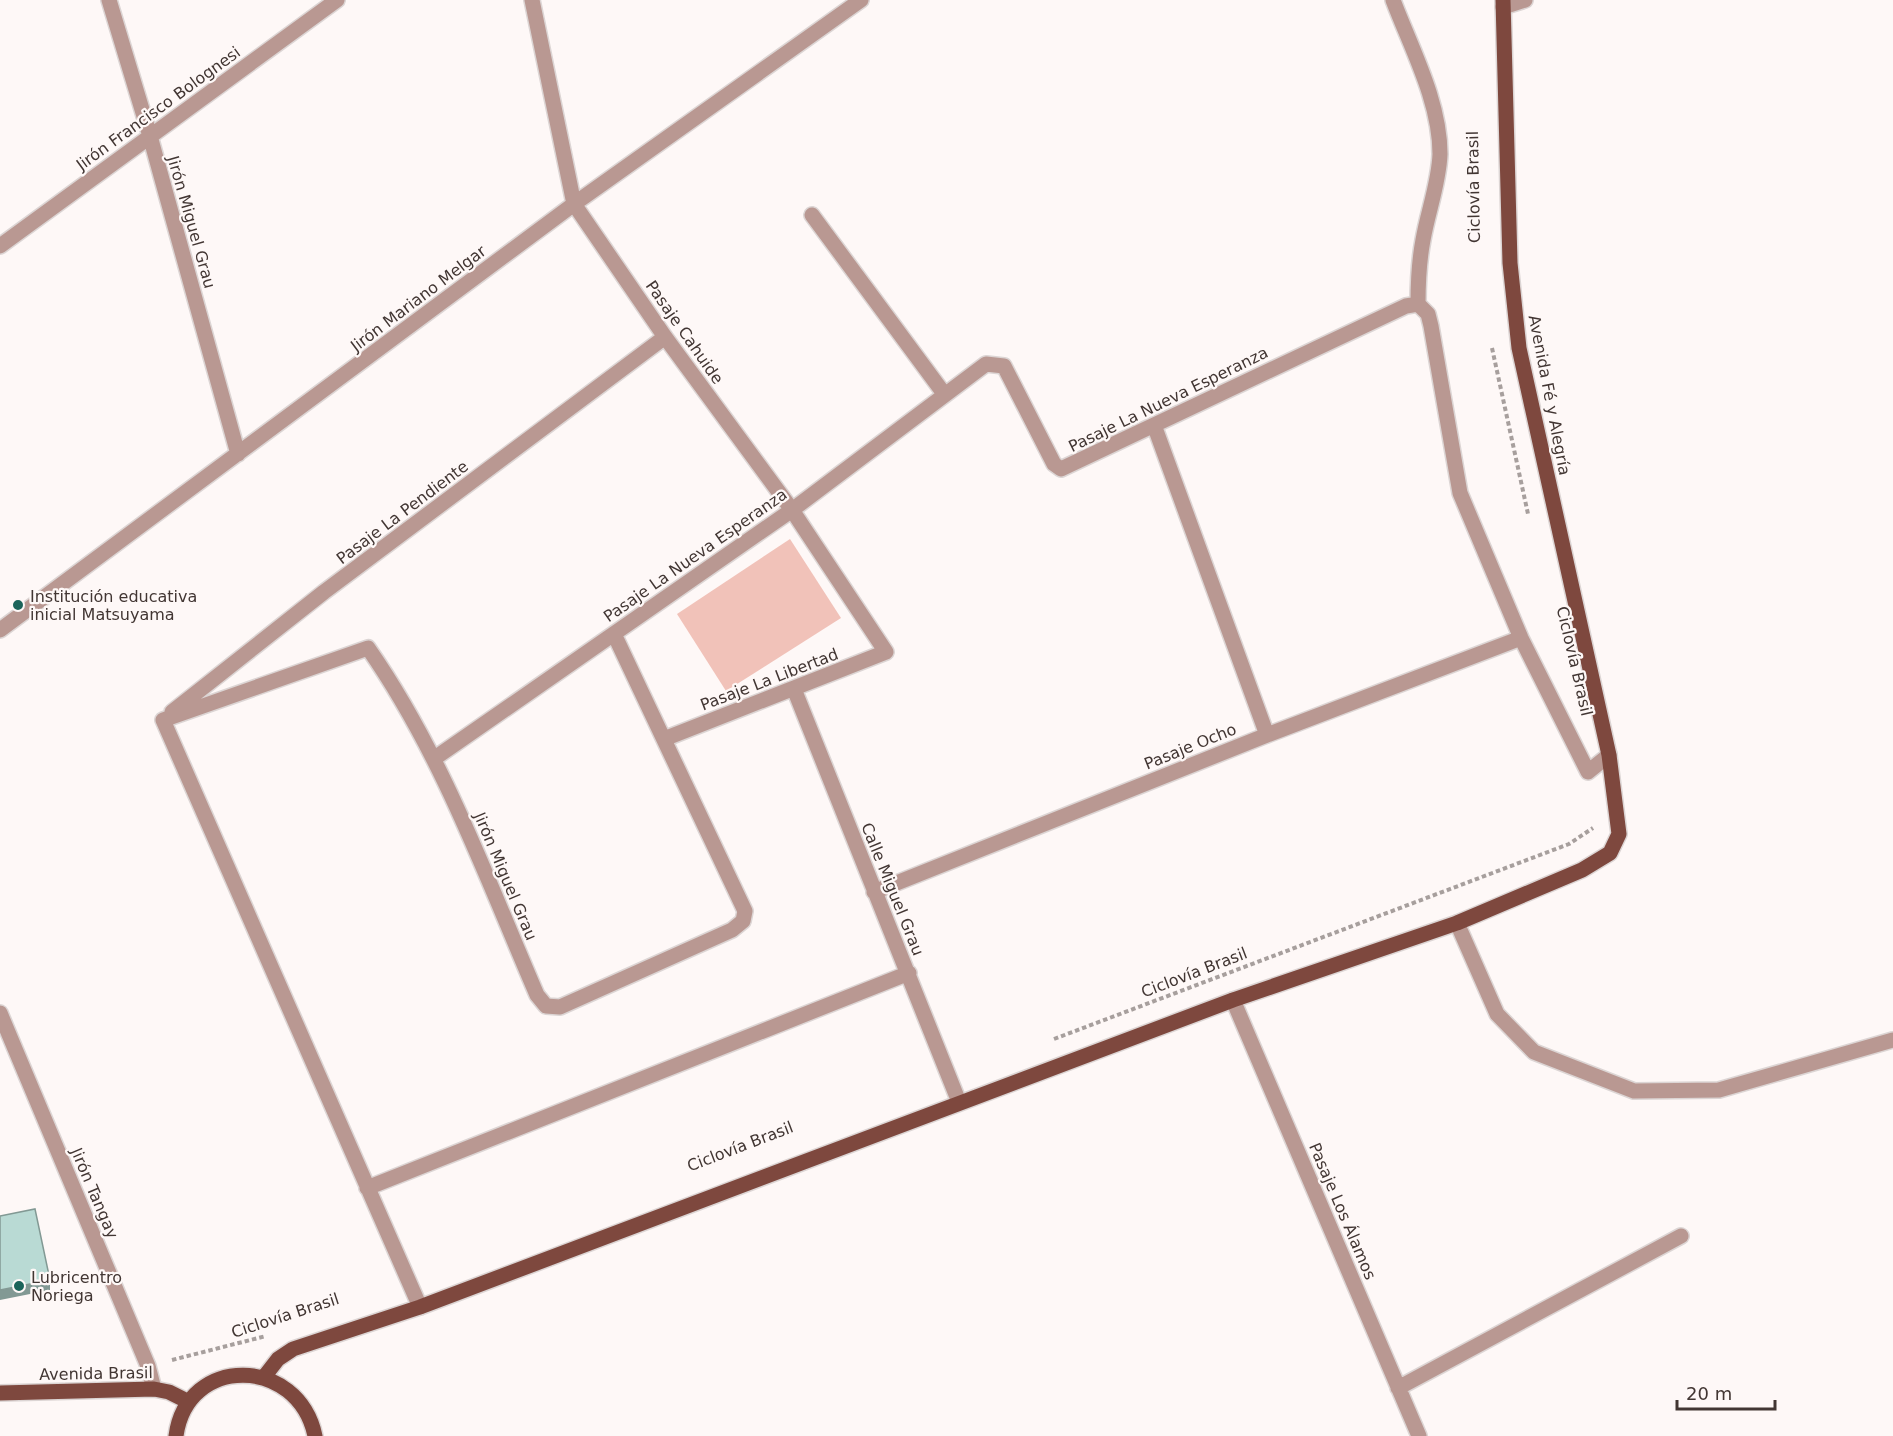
<svg xmlns="http://www.w3.org/2000/svg" width="1893" height="1436" viewBox="0 0 1893 1436" font-family="'DejaVu Sans',sans-serif">
<rect width="100%" height="100%" fill="#fef8f7"/>
<path fill="#f1c2b9" d="M790,539L841,618L726,691L677,614Z"/>
<g fill="none" stroke-linecap="round" stroke-linejoin="round">
<g stroke="#dcd5d4" stroke-width="18">
<path id="minor" d="M109,0L150,136L238,454
M532,0L574,204L665,337L792,510L886,652L664,739
M1393,0C1411,48 1440,101 1440,154C1439,183 1428,211 1423,240C1419,261 1418,282 1418,304
M1503,7L1525,0
M812,215L945,395
M0,246L337,0
M1154,425L1267,735
M0,630L574,204L861,0
M794,689L959,1102
M172,712L324,592L665,337
M163,720L368,648C442,754 486,877 537,995L546,1006L560,1007L732,930L743,921L745,911L614,634
M163,720L420,1307
M435,758L792,510L986,364L1004,366L1054,464L1061,469L1406,306L1418,304L1428,314L1431,326L1460,493L1521,638L1588,772L1609,755
M874,892L1267,735L1521,638
M1457,923L1497,1014L1534,1052L1634,1091L1719,1090L1893,1040
M1233,1000L1419,1436
M0,1013L148,1366L154,1389
M367,1188L909,973
M1398,1388L1681,1236"/>
</g>
<g stroke="#dcd5d4" stroke-width="18">
<path id="major" d="M264,1377L278,1359L293,1349L420,1307L1233,1000L1457,923L1582,870L1610,853L1619,834L1609,755L1519,348L1510,263L1503,0
M0,1393L154,1389L169,1392L189,1402
M176,1436C187,1354 298,1356 315,1436"/>
</g>
<path stroke="#a79f9d" stroke-width="4" stroke-dasharray="4.5 3" stroke-linecap="butt" d="M1492,348L1528,514
M1054,1039L1569,844L1593,828
M172,1360L266,1336"/>
<use href="#minor" stroke="#b99892" stroke-width="15"/>
<use href="#major" stroke="#7e483e" stroke-width="15"/>
</g>
<path fill="#829994" d="M50,1280V1290L0,1300V1290Z"/>
<path fill="#b9dad4" stroke="#829994" stroke-width="1.5" d="M35,1209L50,1280L0,1290V1216Z"/>
<g fill="#1b645a" stroke="#fef8f7" stroke-width="2">
<circle cx="18" cy="605" r="6"/>
<circle cx="19" cy="1286" r="6"/>
</g>
<g text-anchor="middle" stroke-width="4.5" stroke-linejoin="round" paint-order="stroke">
<g font-size="16" fill="#423633" stroke="#fef8f7">
<text transform="translate(158 108) rotate(-36)" y="6">Jirón Francisco Bolognesi</text>
<text transform="translate(1473 187) rotate(-91)" y="6">Ciclovía Brasil</text>
<text transform="translate(192 222) rotate(74)" y="6">Jirón Miguel Grau</text>
<text transform="translate(418 298) rotate(-37)" y="6">Jirón Mariano Melgar</text>
<text transform="translate(685 332) rotate(55)" y="6">Pasaje Cahuide</text>
<text transform="translate(1550 395) rotate(79)" y="6">Avenida Fé y Alegría</text>
<text transform="translate(1168 399) rotate(-26)" y="6">Pasaje La Nueva Esperanza</text>
<text transform="translate(402 512) rotate(-37)" y="6">Pasaje La Pendiente</text>
<text transform="translate(695 555) rotate(-35)" y="6">Pasaje La Nueva Esperanza</text>
<text transform="translate(1575 661) rotate(77)" y="6">Ciclovía Brasil</text>
<text transform="translate(769 679) rotate(-21)" y="6">Pasaje La Libertad</text>
<text transform="translate(1190 746) rotate(-22)" y="6">Pasaje Ocho</text>
<text transform="translate(506 876) rotate(67)" y="6">Jirón Miguel Grau</text>
<text transform="translate(893 889) rotate(68)" y="6">Calle Miguel Grau</text>
<text transform="translate(1194 972) rotate(-21)" y="6">Ciclovía Brasil</text>
<text transform="translate(740 1146) rotate(-21)" y="6">Ciclovía Brasil</text>
<text transform="translate(95 1193) rotate(67)" y="6">Jirón Tangay</text>
<text transform="translate(1343 1211) rotate(67)" y="6">Pasaje Los Álamos</text>
<text transform="translate(285 1315) rotate(-18)" y="6">Ciclovía Brasil</text>
<text transform="translate(96 1373) rotate(-1)" y="6">Avenida Brasil</text>
</g>
<g font-size="16" fill="#423633" stroke="#fef8f7" text-anchor="start">
<text x="30" y="602">Institución educativa<tspan x="30" dy="18">inicial Matsuyama</tspan></text>
<text x="31" y="1283">Lubricentro<tspan x="31" dy="18">Noriega</tspan></text>
</g>
</g>
<path d="M1677 1400v9h98v-9" fill="none" stroke="#423633" stroke-width="3"/>
<text x="1686" y="1400" font-size="18" fill="#423633" stroke="#fef8f7" stroke-width="4.5" paint-order="stroke">20 m</text>
</svg>
